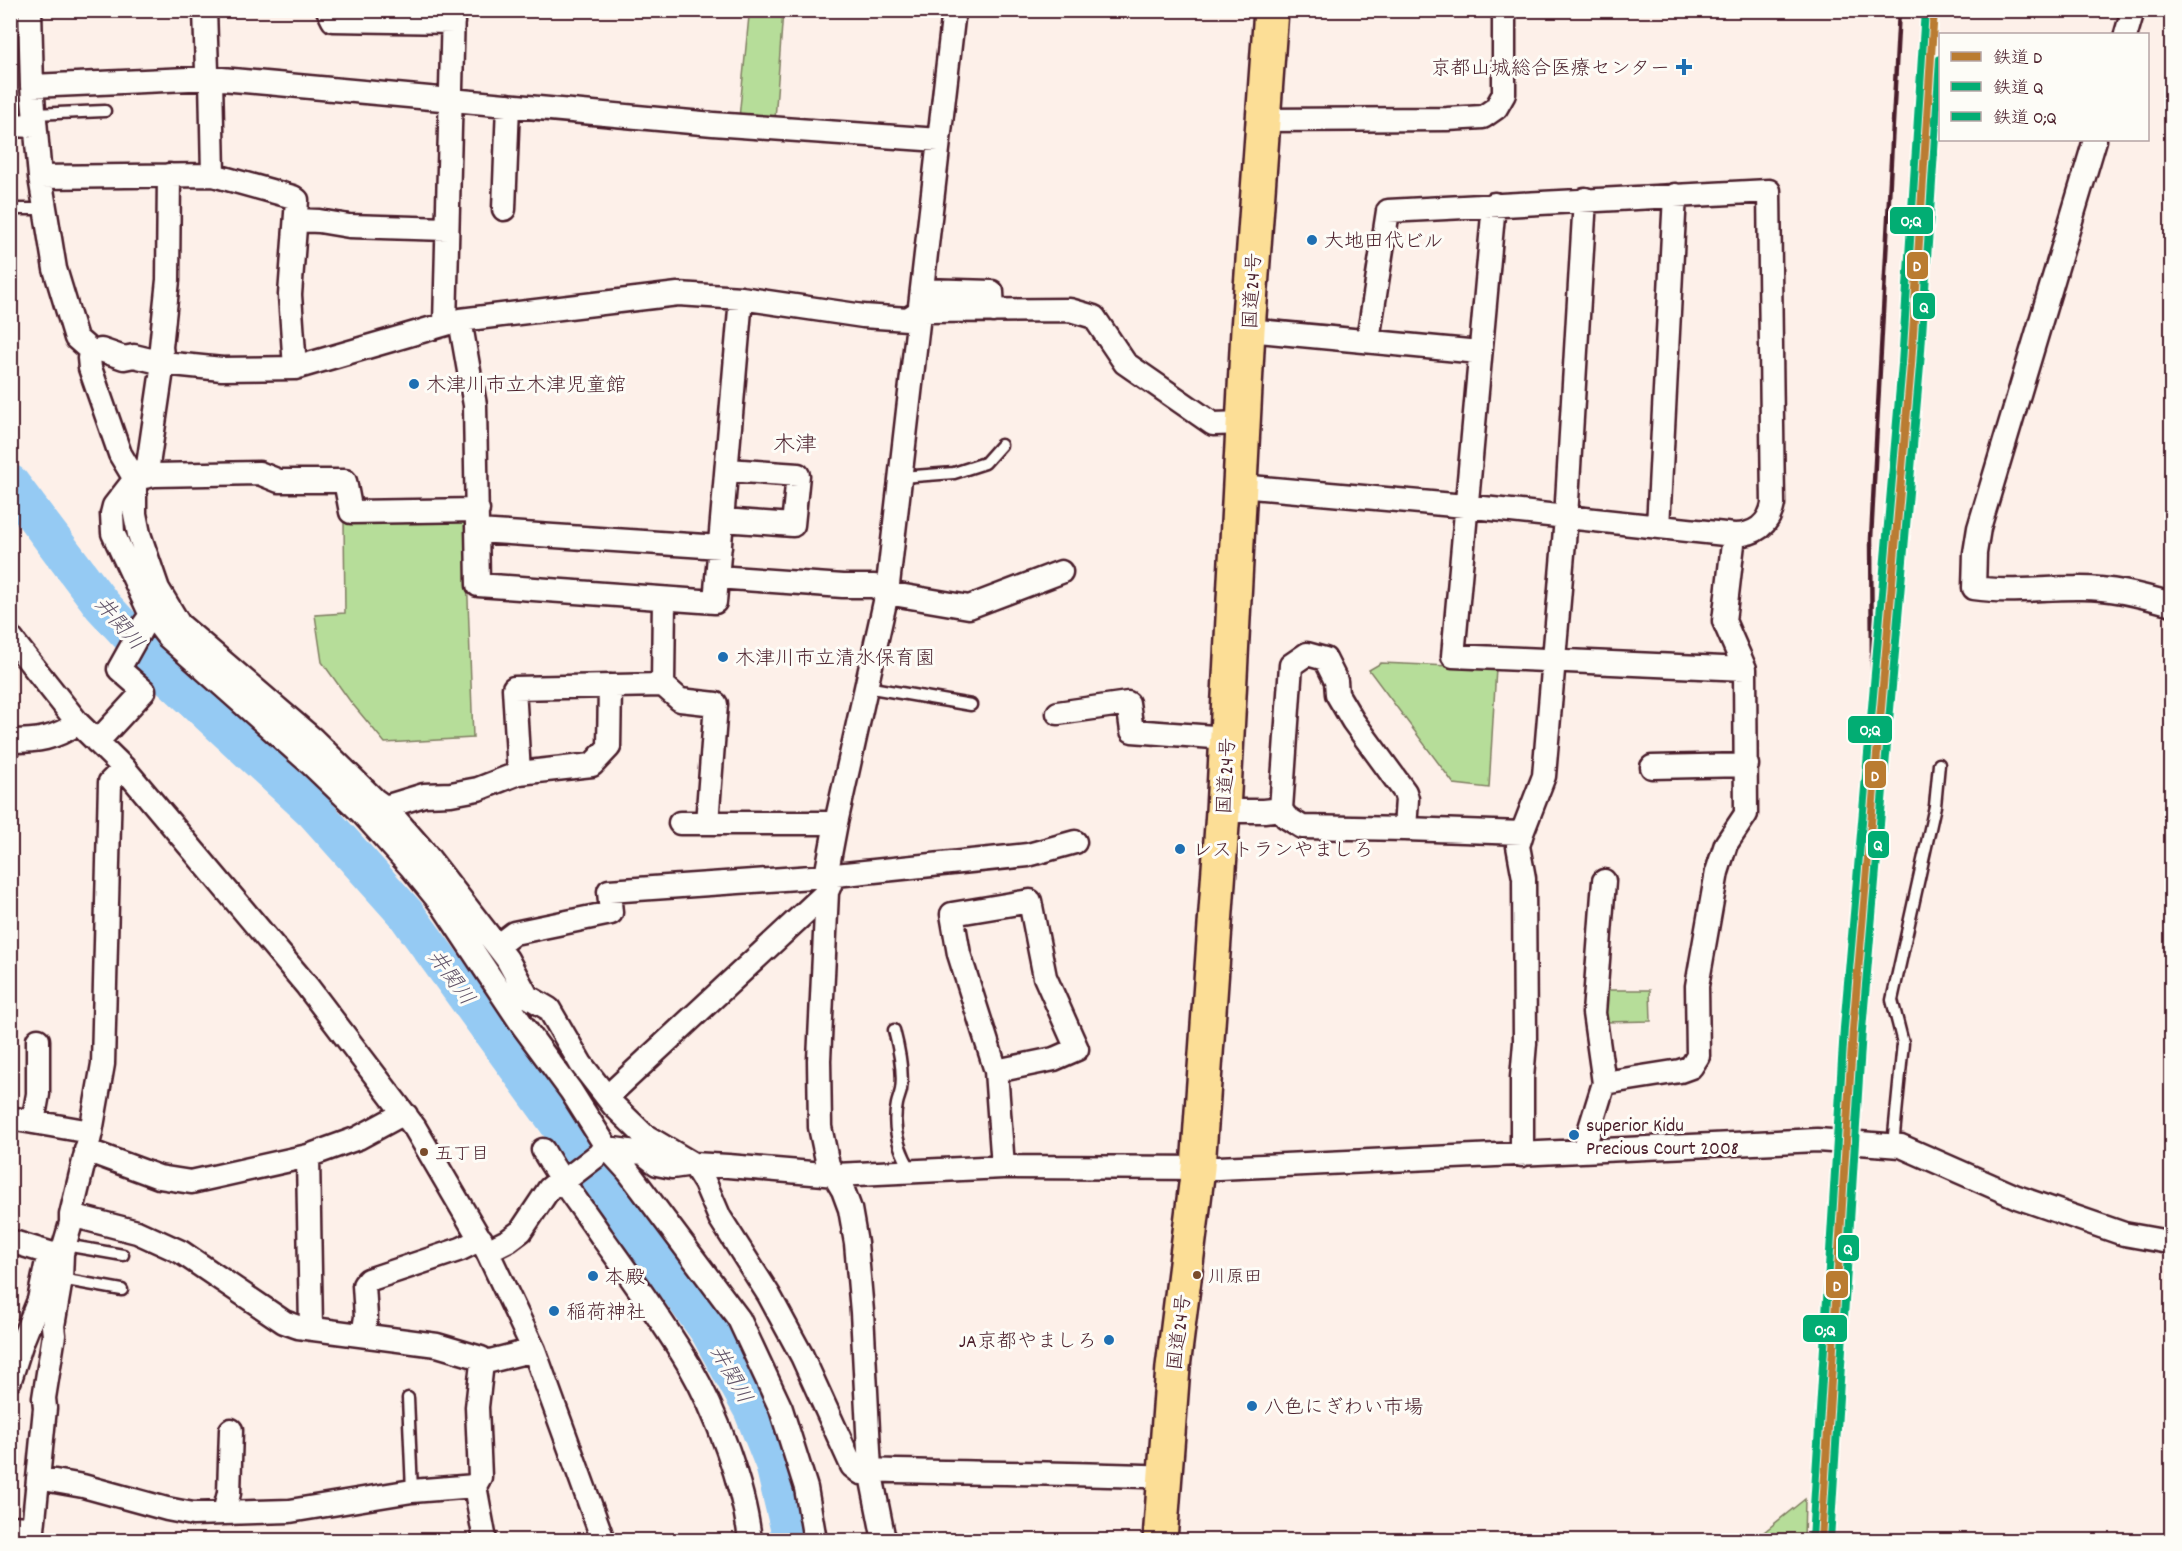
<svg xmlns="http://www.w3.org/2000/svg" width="2182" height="1551" viewBox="0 0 2182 1551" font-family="Dekko,'Klee One',sans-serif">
<rect width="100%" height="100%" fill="#fdf0e9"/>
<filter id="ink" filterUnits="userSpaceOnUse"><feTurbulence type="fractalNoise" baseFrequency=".0167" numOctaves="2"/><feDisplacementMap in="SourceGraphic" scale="12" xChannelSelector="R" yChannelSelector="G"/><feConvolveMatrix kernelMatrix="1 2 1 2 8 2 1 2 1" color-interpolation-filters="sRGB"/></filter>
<g filter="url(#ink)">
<path fill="#b6dd99" stroke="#807e62" stroke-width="1.5" d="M739,11H783L775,120L739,118L749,16L740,15Z
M465,517L473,738L385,743L350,701L322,662L315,615L345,613L344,521Z
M1381,663L1496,668L1489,788L1454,784L1369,670Z
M1606,990H1650L1651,1021L1606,1022Z
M1805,1499L1804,1540H1753H1754Z"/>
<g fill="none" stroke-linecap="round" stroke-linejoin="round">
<path stroke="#95caf3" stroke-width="38" d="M10,483L102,605L163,671L314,811L406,914L709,1331L752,1409L774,1464L792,1540"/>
<g stroke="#4a1f2b" stroke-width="15">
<path id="lane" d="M34,114L105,111
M10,209H44
M901,477L954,473L985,463L1001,445
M866,687L971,705
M894,1030C899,1049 904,1071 901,1090C900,1095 898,1099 897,1104C892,1128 899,1151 912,1171
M1893,1145L1903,1043L1892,1000L1935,806L1939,764
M65,1245L123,1255
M61,1279L122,1290
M408,1398L412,1491"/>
</g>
<g stroke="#4a1f2b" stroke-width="27">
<path id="street" d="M30,10L32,86L40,177L55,269L76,338L92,352
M205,10L207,71L211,78L213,175L293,197L297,200L290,295L295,368
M328,10L333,20L453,22
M2126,34L2133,10
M32,86L211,78L713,124L939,140
M1261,120L1447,119L1483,117L1496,108L1504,94V10
M10,125L35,126
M2095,140L1979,528L1975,553L1974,588C2009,593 2041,588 2076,588C2109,587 2140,595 2172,604
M169,175L168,280L161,347L163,363L148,465L135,479V514L139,534L158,589L179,624L313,739L375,800L385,807L421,848L497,946L507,959L527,996L549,1009L581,1064L613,1105L644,1135L693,1164L705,1183L720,1218L769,1295L802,1356L852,1466L861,1473L870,1470C968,1474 1066,1472 1165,1477
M40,177L213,175
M1494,204L1453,656L1745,669L1724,621L1734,535
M504,209L508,105
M297,220L319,221L349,226L447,229
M923,290L992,292L993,311
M460,320L475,405L478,585L715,602L741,298
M445,324L453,10
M1248,330L1479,352
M92,352L89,358L90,368L120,454L135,479L114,506L112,514L113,533L151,615L168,637L312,765L362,813L410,866L443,906L523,1026L571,1091L607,1148L628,1171L739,1319L781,1409L806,1488L815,1540
M92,352L101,350L124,358L134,356L163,363L222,369L295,368L460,320L678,294L741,298L863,316L908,319L920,311L1070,310L1094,317L1125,363L1213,424L1245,423
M135,479L154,475L259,473L279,481H345L351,512L478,510
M1240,486L1465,506L1734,535C1755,535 1769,525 1773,504L1769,191L1388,211L1368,340
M723,520L793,525L798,475L728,470
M1658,527L1675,195
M478,531L720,547
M717,577L843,586H874L887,593L969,607L1061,572
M10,637L78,723L124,768L307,986L415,1128L487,1251L534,1350L603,1540
M663,685L680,700L716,704L707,823
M1058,713L1128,703L1132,731L1227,738
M10,741C38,741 54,739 78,723
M97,742L144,691L119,669L143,626L151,615
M1652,767L1747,765
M519,773L592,765L609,747L610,686
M385,807L424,795L451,794L478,789L519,773L514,688L663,685L664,599
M1281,809L1286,817L1302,827L1405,829
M1223,811H1264L1281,809L1291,665L1307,654L1325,659L1336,681L1337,694L1353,721L1405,792L1407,799L1405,829L1522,833L1544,776L1566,518L1585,199
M680,823H836
M1604,881L1594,1013L1604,1083
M497,946L514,933L611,913L609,891L826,876L1028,855L1075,842
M996,1071L1054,1059L1077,1049L1045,977L1030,901L952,914L959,954L996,1071L1003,1167
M607,1097L827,892
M10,1118L91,1132
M33,1122L38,1094V1040
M86,1150L159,1177L191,1182L308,1156L358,1138L395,1118L406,1115
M543,1150C561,1182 582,1207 602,1237C632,1279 663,1321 689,1365C717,1413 744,1486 750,1540
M1583,1151L1604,1083L1680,1071L1691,1067L1698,1056L1697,986L1717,872L1726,844L1746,814L1745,669
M1522,1155V1078L1525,1043L1524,878L1518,846L1522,833
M308,1156L311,1329
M71,1215L137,1232L181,1252L284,1322L298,1327L437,1345L481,1358L482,1363L534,1350
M10,1241L56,1255
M487,1251L509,1240L521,1231L549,1189L560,1180L568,1178L607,1148L643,1153L657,1164L672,1167L693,1164L728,1166L836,1175L1003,1167L1218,1168L1817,1140L1901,1146L2017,1197L2124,1234L2163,1241L2172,1240
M363,1335L366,1317L364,1285L368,1280L461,1249L481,1239
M10,1380L22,1342L39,1300L46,1266L56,1255L62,1253
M38,1478L83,1486L167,1509L193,1514L290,1511L412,1491L475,1486L485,1540
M475,1486L480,1477L477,1407L482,1363
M224,1513L229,1493L231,1430
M10,1527L32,1528
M32,1540L45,1408L44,1398L54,1335L53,1326L61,1279L62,1253L71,1223V1215L91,1132L103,1064L110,782L124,768
M884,1540L870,1470L862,1312L856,1243L850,1209L843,1190L828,1165L820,1127L819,1060L827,892L830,885L826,876L836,823L887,593L954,10"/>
</g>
<g stroke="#4a1f2b" stroke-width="38">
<path id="highway" d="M1160,1540L1173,1367L1198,1168L1223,811L1248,330L1271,10"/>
</g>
<use href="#lane" stroke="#fdfcf7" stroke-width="10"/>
<use href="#street" stroke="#fdfcf7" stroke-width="22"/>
<use href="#highway" stroke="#fcde96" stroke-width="33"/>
<path stroke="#4a1f2b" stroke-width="4.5" d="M1873,796L1871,539L1899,10"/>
<g stroke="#fdfcf7" stroke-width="12">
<path id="rail-1" d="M1821,1540L1853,1029L1911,365L1934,10"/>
</g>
<g stroke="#fdfcf7" stroke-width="12">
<path id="rail-2" d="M1830,1540L1862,1030L1920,366L1940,59"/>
</g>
<g stroke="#fdfcf7" stroke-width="12">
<path id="rail-3" d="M1812,1539L1844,1028L1902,364L1925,10"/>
</g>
<use href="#rail-1" stroke="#ba7c31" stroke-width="8"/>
<use href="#rail-2" stroke="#02ad73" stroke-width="8"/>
<use href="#rail-3" stroke="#02ad73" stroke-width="8"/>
</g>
</g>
<g fill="#1f6fb2" stroke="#fdfcf7" stroke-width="2">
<path d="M1681 58h6v6h6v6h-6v6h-6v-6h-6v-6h6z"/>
<circle cx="1312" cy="240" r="6"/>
<circle cx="414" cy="384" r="6"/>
<circle cx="723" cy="657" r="6"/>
<circle cx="1180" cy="849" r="6"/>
<circle cx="1574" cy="1135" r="6"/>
<circle cx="593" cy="1276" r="6"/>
<circle cx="554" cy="1311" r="6"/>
<circle cx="1109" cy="1340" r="6"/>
<circle cx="1252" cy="1406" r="6"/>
</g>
<g fill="#7a4b2a" stroke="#fdfcf7" stroke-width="2">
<circle cx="424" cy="1152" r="5"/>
<circle cx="1197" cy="1275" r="5"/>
</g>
<g text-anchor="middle" stroke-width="6" stroke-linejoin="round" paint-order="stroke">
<g font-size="18" fill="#4a1f2b" stroke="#fdfcf7" text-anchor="start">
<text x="435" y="1159">五丁目</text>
<text x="1208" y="1282">川原田</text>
</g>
<g font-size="20" fill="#4a1f2b" stroke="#fdfcf7" text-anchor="start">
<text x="1670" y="74" text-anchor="end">京都山城総合医療センター</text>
<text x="1324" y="247">大地田代ビル</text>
<text x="426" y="391">木津川市立木津児童館</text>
<text x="735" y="664">木津川市立清水保育園</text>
<text x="1192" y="856">レストランやましろ</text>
<text x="1586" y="1131">superior Kidu<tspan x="1586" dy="23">Precious Court 2008</tspan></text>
<text x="605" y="1283">本殿</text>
<text x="566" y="1318">稲荷神社</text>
<text x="1097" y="1347" text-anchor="end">JA京都やましろ</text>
<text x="1264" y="1413">八色にぎわい市場</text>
</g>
<g font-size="20" fill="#4a1f2b" stroke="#fdfcf7">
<text transform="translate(1251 291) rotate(-87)" y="7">国道24号</text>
<text transform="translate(1225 776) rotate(-87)" y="7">国道24号</text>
<text transform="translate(1178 1332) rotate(-83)" y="7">国道24号</text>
</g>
<g font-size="21" font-style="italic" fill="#605267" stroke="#fdfcf7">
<text transform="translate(120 623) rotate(49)" y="7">井関川</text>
<text transform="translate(452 977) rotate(54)" y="7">井関川</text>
<text transform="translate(732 1374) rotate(61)" y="7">井関川</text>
</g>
<g font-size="22" fill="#4a1f2b" stroke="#fdfcf7">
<text x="795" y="451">木津</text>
</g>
</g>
<g stroke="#fdfcf7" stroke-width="2">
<rect x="1889" y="206" width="45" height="29" rx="6" fill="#02ad73"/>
<rect x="1906" y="251" width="23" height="29" rx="6" fill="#ba7c31"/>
<rect x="1912" y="292" width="24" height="28" rx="6" fill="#02ad73"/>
<rect x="1847" y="715" width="46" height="29" rx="6" fill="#02ad73"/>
<rect x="1864" y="760" width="23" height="29" rx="6" fill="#ba7c31"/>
<rect x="1867" y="830" width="23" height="29" rx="6" fill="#02ad73"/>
<rect x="1837" y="1234" width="23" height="28" rx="6" fill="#02ad73"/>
<rect x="1825" y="1270" width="24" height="29" rx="6" fill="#ba7c31"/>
<rect x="1802" y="1314" width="46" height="29" rx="6" fill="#02ad73"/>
</g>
<g font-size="16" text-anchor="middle" font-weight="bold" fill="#fff">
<text x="1911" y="226">O;Q</text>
<text x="1917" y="271">D</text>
<text x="1924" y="312">Q</text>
<text x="1870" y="735">O;Q</text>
<text x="1875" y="781">D</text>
<text x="1878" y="850">Q</text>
<text x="1848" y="1254">Q</text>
<text x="1837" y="1291">D</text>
<text x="1825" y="1335">O;Q</text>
</g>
<rect width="2182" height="1551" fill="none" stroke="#fdfcf7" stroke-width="36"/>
<rect x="18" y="18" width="2146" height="1515" fill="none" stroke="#4a1f2b" stroke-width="2" filter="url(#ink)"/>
<rect x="1939" y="33" width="210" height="108" fill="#fdfcf7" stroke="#b5a4a5" stroke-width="1.5"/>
<rect x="1951" y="52" width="30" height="9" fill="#ba7c31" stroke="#b5a4a5" stroke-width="1.5"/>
<text x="1993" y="63" font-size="18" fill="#4a1f2b">鉄道 D</text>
<rect x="1951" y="82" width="30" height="9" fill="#02ad73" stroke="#b5a4a5" stroke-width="1.5"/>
<text x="1993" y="93" font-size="18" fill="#4a1f2b">鉄道 Q</text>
<rect x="1951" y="112" width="30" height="9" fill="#02ad73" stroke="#b5a4a5" stroke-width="1.5"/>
<text x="1993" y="123" font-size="18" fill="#4a1f2b">鉄道 O;Q</text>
</svg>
